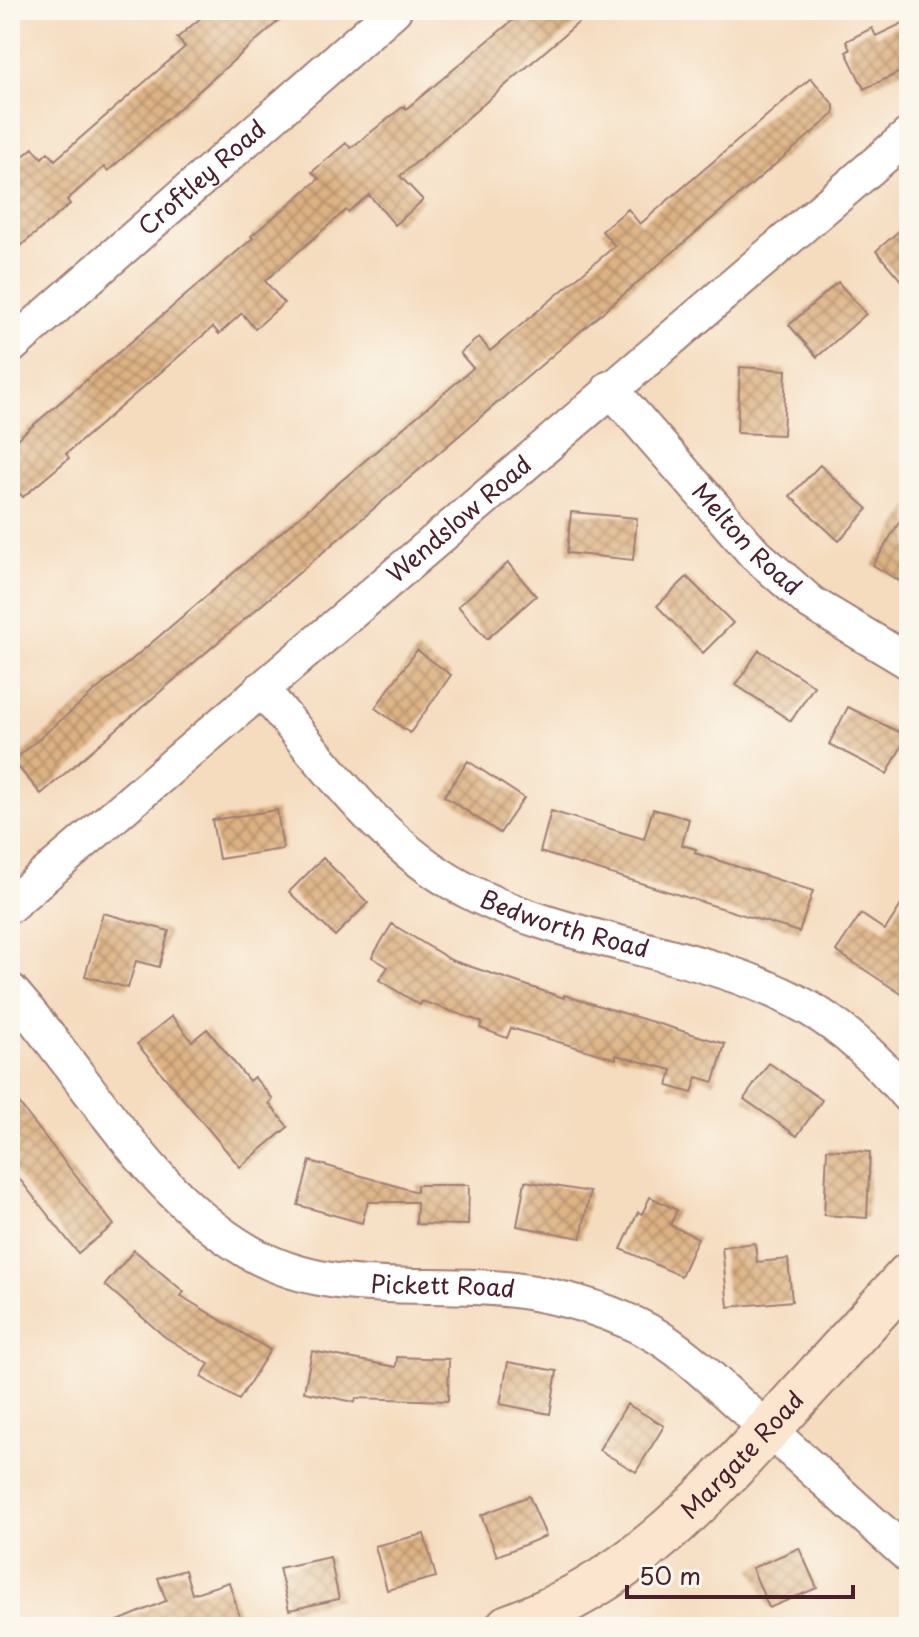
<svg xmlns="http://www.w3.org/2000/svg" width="919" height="1637" viewBox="0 0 919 1637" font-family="'Playpen Sans',sans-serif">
<defs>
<pattern id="building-cross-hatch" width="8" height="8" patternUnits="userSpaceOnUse" patternTransform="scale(2)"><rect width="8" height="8" fill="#ddb283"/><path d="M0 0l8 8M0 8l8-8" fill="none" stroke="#b5906b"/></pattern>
</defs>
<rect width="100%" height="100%" fill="#fbf7ec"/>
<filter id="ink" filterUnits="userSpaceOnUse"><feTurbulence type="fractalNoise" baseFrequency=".0125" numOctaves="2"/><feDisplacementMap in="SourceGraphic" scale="16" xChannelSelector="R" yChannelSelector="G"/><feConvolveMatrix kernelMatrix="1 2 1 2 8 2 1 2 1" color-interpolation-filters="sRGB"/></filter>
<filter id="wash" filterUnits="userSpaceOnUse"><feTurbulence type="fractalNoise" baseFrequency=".006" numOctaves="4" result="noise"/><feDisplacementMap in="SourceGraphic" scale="32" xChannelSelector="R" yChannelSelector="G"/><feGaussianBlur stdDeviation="1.8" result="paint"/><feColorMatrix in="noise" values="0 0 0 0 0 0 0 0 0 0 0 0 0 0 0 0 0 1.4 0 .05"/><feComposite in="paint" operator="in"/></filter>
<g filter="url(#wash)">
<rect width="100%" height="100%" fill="#f5dcbf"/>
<g id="blocks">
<path fill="url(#building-cross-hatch)" d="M210,10H291L108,171L104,167L67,200L70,204L10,255V167L33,148L42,158L48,152L55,160L185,47L177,38Z
M525,10H593L400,176L423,200L395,225L369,195L348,212L346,210L265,281L284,303L255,329L242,313L219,334L213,327L66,454L69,458L23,497L10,483V445L253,238L251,236L319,179L312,172L346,143L351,148L404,106L406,109Z
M909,20V68L864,89L846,52L850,50L846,41L872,28L876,36Z
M811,78L834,105V114L41,794L13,761L464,376L473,368L460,353L479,337L490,351L615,246L602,231L628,209L640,224Z
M909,222V290L876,251Z
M838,282L866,314L817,357L789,325Z
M740,367L786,370L783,435L737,433Z
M820,465L868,509L839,541L790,496Z
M909,506V587L873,565Z
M571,512L637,518L633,560L567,553Z
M508,563L536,596L487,639L458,606Z
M687,577L733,623L703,653L657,606Z
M417,650L451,675L410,733L375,708Z
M759,650L814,686L791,721L736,685Z
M848,707L907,736L887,774L829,744Z
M468,761L524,798L500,833L444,796Z
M653,809L689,819L682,845L696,849L695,853L813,891L799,932L540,852L551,811L644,839Z
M277,810L283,849L219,859L212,820Z
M323,858L368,903L335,936L289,892Z
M909,893V999L836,951L861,914L885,930Z
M103,913L169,931L159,967L136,961L128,988L85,976Z
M392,924L451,960L564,998V995L725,1044L714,1082L697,1077L692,1093L668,1086L672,1070L616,1055V1059L511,1028L507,1038L480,1028L482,1022L422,1001L420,1005L379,980L388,967L372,957Z
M172,1016L192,1041L207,1029L249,1081L254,1077L273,1099L269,1103L288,1127L240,1167L137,1044Z
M769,1063L822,1100L797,1136L744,1099Z
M10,1092L114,1225L78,1253L10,1167Z
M827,1149L870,1152L867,1218L824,1215Z
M310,1161L417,1192V1185H469L468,1225L416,1224L417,1202H368L362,1223L298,1205Z
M525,1181L590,1192L581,1238L517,1226Z
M650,1197L677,1210L670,1225L698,1238L681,1276L621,1249L638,1212L642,1214Z
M755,1243L757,1262L788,1259L792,1301L728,1307L722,1247Z
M134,1250L184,1292L181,1296L270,1350L239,1400L201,1377L209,1364L165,1337L105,1285Z
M312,1351L396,1367L397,1357L449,1359L448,1401L356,1398L355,1402L304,1392Z
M508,1362L557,1371L550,1414L500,1404Z
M627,1404L664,1426L636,1472L599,1450Z
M529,1496L546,1536L497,1556L481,1515Z
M424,1534L436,1577L387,1590L375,1546Z
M799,1548L817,1588L769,1608L752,1568Z
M330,1557L339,1599L289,1610L279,1568Z
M185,1570L192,1594L229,1582L241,1621L221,1627H104L166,1601L158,1578Z"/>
</g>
</g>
<g filter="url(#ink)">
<use href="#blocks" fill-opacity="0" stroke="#a07e75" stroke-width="2"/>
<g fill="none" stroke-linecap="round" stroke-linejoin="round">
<g stroke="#a07e75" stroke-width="38">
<g id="street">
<path id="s1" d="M10,347L394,10"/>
<path id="s2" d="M610,388L755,554L811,603L909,662"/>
<path id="s3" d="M261,689C322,759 379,844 462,888C571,947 703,947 810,1009C849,1032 880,1063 909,1097"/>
<path id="s4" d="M10,905L909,135"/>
<path id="s5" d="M10,990C88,1077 146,1192 249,1252C337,1304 444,1275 539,1294C577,1301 614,1313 648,1331C685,1351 715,1383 746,1410C801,1458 855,1507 909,1556"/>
</g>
</g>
<g stroke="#a07e75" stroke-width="48">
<g id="secondary">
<path id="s6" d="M508,1627C625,1585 695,1509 777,1420C821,1372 865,1323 909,1275"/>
</g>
</g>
<use href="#street" stroke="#fff" stroke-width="34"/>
<use href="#secondary" stroke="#fbe5cf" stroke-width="44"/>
</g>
</g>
<g text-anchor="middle" stroke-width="7" stroke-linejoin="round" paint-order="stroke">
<g font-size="24" fill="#4a1f2b" stroke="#fbf7ec">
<text dy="8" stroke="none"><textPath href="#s1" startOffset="256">Croftley Road</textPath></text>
<text dy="8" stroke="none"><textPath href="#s4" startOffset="592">Wendslow Road</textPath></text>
<text dy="8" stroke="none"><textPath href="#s2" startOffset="204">Melton Road</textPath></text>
<text dy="8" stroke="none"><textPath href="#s3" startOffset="394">Bedworth Road</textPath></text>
<text dy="8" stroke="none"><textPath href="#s5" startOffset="556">Pickett Road</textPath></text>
<text dy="8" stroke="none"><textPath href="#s6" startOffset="294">Margate Road</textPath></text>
</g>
</g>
<rect width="919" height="1637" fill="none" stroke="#fbf7ec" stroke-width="40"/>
<path d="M627 1585v12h226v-12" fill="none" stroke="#4a1f2b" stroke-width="4"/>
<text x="639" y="1585" font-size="24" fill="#4a1f2b" stroke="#fbf7ec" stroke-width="6" paint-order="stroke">50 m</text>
</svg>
